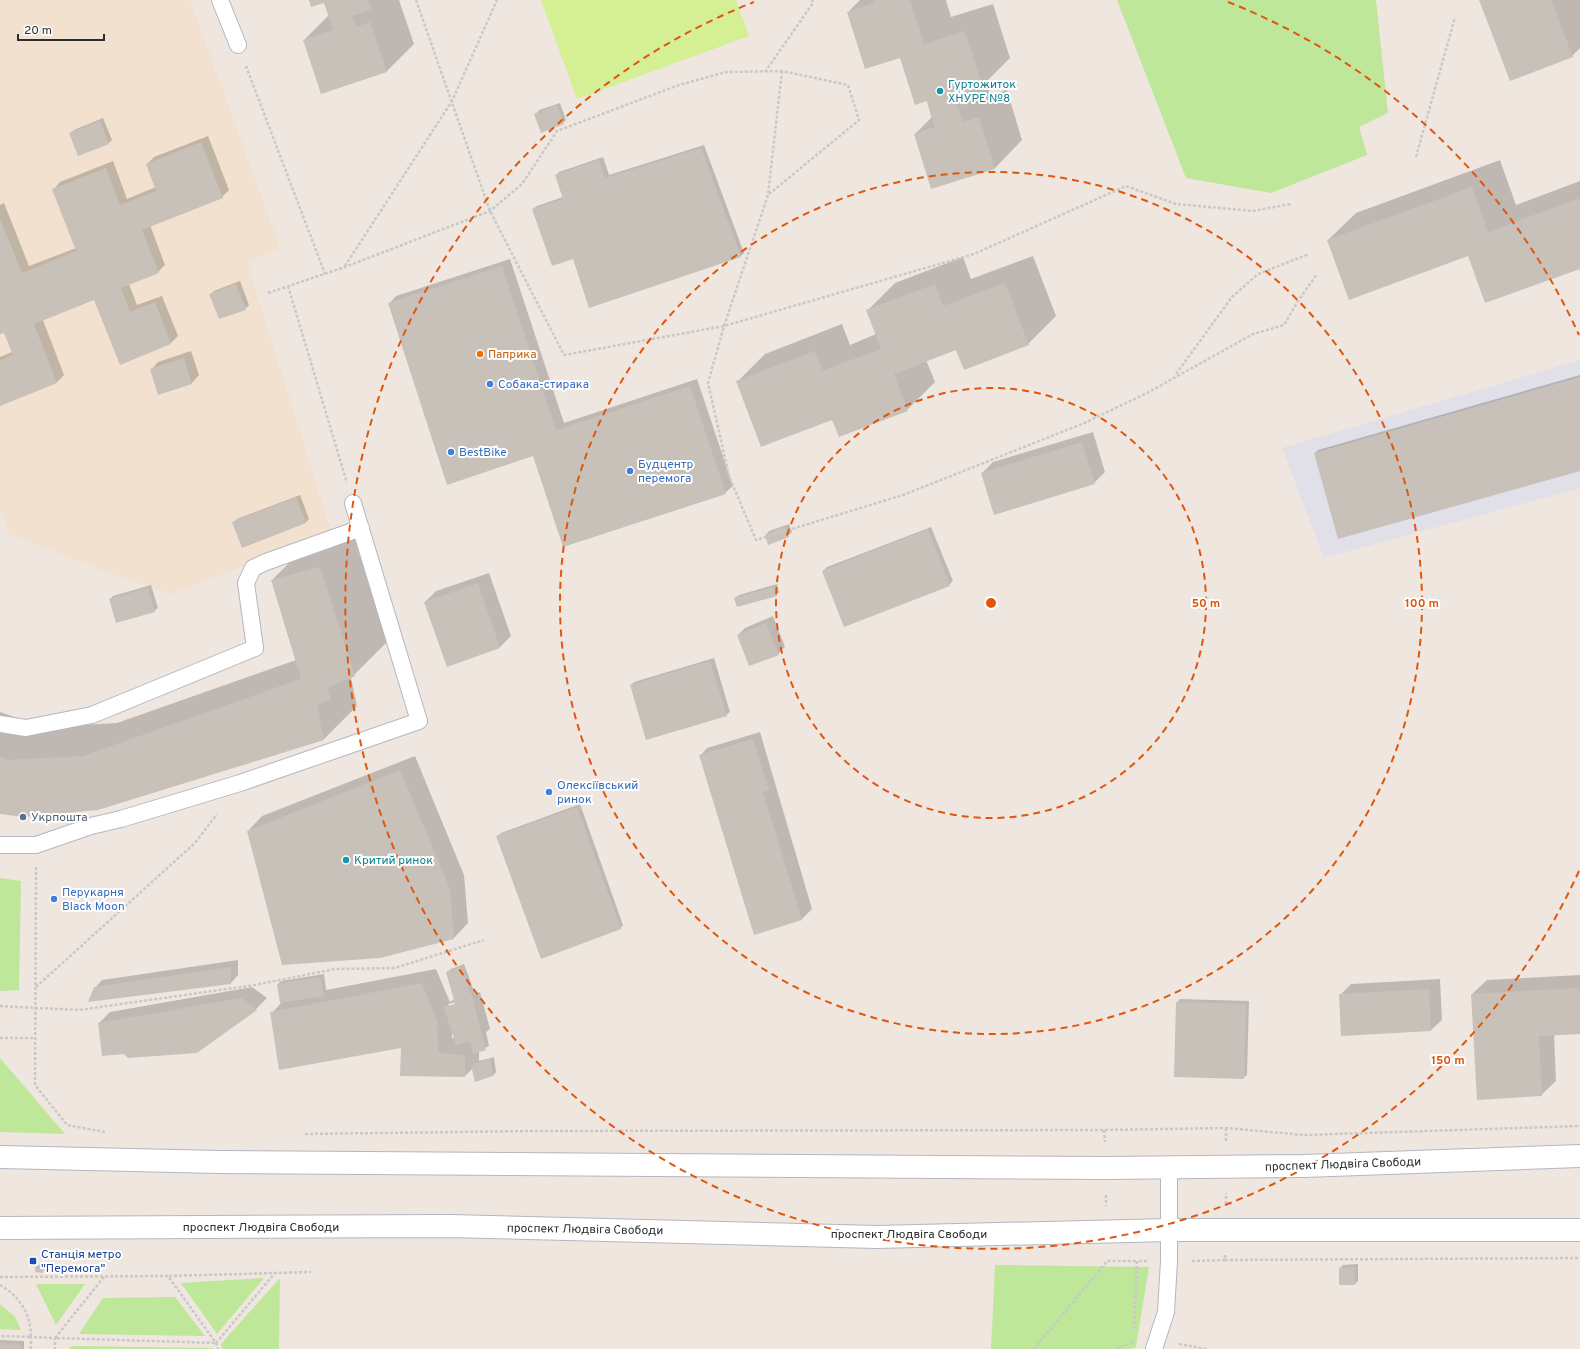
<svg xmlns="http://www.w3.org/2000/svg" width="1580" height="1349" viewBox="0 0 1580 1349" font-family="Overpass,sans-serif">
<rect width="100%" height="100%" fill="#efe6df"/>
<path fill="#e1dfe7" d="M1580,360V488L1324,558L1282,448Z"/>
<path fill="#f1e1ce" d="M0,0H190L280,248L247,262L331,531L172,594L98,569L9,534L0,507Z"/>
<path fill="#bee799" d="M1117,0H1376L1388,113L1359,127L1367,155L1271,193L1186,178Z
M0,878L21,881L19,990L0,991Z
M0,1058L65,1134L0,1132Z
M995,1265L1149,1267L1136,1347L1129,1349H991Z
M264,1278L217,1334L181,1283Z
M280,1278L279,1349H222L221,1344Z
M36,1284H85L56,1325Z
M175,1297L205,1336L79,1334L103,1298Z
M0,1304L15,1317L21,1330L0,1329Z
M72,1346L213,1348V1349H69Z"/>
<path fill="#d5ef95" d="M541,0H736L749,36L577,99Z"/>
<path fill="#0003" fill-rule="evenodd" d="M310,0H399L414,44L386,72L304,40L329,15L325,2Z
M860,0H946L951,17L993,4L1010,58L986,82L990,95L1007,90L1022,140L995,168L932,188L915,134L932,117L927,100L901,56L848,12Z
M1480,0H1580V48L1572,56Z
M560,103L566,120L563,123L536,114L539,110Z
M103,118L112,140L109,143L79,155L70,133L74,130Z
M208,136L229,190L222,197L150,225L165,265L158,272L129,284L137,305L162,296L178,336L171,343L95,299L43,320L64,375L57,382L0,405V357L12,352L5,331L0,333V205L4,203L29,266L76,248L53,190L60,182L113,161L127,199L156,187L147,164L154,157Z
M704,145L744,253L741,256L590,306L573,257L533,209L537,206L563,197L556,175L559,172L603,157L609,175Z
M1500,160L1516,205L1580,181V267L1328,240L1356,213Z
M1033,256L1056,316L1028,344L957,349L926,360L935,382L907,410L833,419L737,382L765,354L842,324L850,345L876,334L867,311L895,283L963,257L971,279Z
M510,259L564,423L697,379L733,486L725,493L534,455L389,304L396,296Z
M240,281L249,305L245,309L210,295L214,291Z
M191,351L199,375L192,383L159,394L151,370L158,362Z
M1580,375V470L1315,453L1318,450Z
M1093,432L1105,472L1094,483L982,473L993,462Z
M300,495L309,519L306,522L243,547L234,522L237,519Z
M789,524L792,532L788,536L766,535L769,531Z
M931,527L953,581L949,585L823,571L827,567Z
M353,534L387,642L351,678L357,706L324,739L0,813V712L43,727L117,723L296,660L272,580L305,547Z
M489,573L511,636L500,647L448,666L425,602L436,591Z
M777,584L779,592L776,595L735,598L739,595Z
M151,585L158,608L154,611L110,599L113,596Z
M773,616L785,647L778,654L738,635L745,628Z
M714,658L730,712L726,715L631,685L634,682Z
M760,732L812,909L801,920L700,756L707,748Z
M415,756L464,875L468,923L454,938L248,831L262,816Z
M580,804L623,925L620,929L498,836L501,833Z
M238,960V975L231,983L95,988L102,980Z
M464,964L475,994L480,992L490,1029L486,1032L489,1046L479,1051V1061L494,1057L496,1072L493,1076L473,1068L465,1076L402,1047L272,1013L281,1003L278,984L281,981L324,974L326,990L436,969L450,1002L455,999L447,972L451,969ZM456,1002V1004L449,1006L448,1004ZM452,1031L455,1039L452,1038Z
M1580,975V1033L1554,1034L1556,1081L1541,1095L1472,994L1487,980Z
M1440,979L1442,1020L1431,1030L1340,995L1351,984Z
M252,987L267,998L256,1009L196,1052L124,1053L99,1023L110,1012Z
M1180,999L1249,1001L1247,1075L1243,1078L1177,1002Z
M40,1264L46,1265V1269L42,1272L36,1267Z
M1358,1264V1281L1355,1284L1340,1268L1343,1265Z
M0,1340L24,1341V1349H0Z"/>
<path fill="#c8c1ba" d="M309,0H368L372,10L352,16L356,27L370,22L387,72L321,94L303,40L333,30L324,3L311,7Z
M873,0H910L924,44L965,31L983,87L955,96L963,122L979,117L995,169L931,189L914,134L934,127L927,101L915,105L900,58L865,69L847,12L874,3Z
M1479,0H1551L1573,57L1510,81Z
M557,105L564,124L541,133L534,114Z
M100,121L109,144L78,156L69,133Z
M201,142L223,198L142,230L159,273L121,288L130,312L155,302L171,344L120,365L94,300L34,324L57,383L0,406V361L13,355L4,333L0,334V219L22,273L76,251L52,189L106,168L120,205L156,191L146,164Z
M701,148L741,257L589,308L573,259L552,266L532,209L563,199L555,175L599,160L605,178Z
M1472,187L1488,232L1580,198V269L1485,303L1468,256L1349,300L1327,240Z
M502,266L556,430L690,386L726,494L563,547L533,456L447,485L388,303Z
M1005,283L1029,345L964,370L956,350L894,374L908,411L839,437L832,420L761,447L736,381L815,351L822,371L881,349L866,310L935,284L943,306Z
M236,284L246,310L219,319L209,294Z
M184,358L192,384L158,395L150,369Z
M1580,377V471L1338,539L1314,453Z
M1082,442L1095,484L994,515L981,473Z
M296,497L306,523L242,548L232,522Z
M785,526L789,537L768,545L765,535Z
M928,529L950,586L844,627L822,571Z
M320,567L355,676L327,688L331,700L317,705L324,740L98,810L23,817L0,814V757L9,760L83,756L301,679L271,580Z
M478,583L500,648L447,667L424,602Z
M774,587L777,596L737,607L734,598Z
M148,588L155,612L116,623L109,599Z
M766,623L779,655L749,666L737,635Z
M710,661L727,716L646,740L630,685Z
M753,739L769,790L763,792L802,920L754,935L699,755Z
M400,770L450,889L454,939L380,958L282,965L247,831Z
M577,807L621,929L541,959L496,836Z
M461,966L473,999L486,1050L473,1054L470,1041L456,1045L444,1007L455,1004L446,972Z
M231,967V984L88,1002L94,987Z
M320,977L324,996L280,1003L277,984Z
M422,983L437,1021L438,1052L465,1056V1077L400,1076L401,1048L279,1070L270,1012Z
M1580,988V1034L1539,1036L1542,1096L1477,1100L1471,994Z
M1429,989L1431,1031L1341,1036L1339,994Z
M241,998L257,1010L197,1053L128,1058L124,1054L102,1056L98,1023Z
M1176,1002L1246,1004L1244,1079L1174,1077Z
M490,1059L493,1076L475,1082L471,1065Z
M35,1267L43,1268V1273L35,1272Z
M1355,1267V1285H1339V1268Z
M0,1343L21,1344V1349H0Z"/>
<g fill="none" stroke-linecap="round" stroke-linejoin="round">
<g stroke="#b3b7c1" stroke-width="18">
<path id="service" d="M220,0L238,45
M0,724L26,728L92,715L255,648L246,583L253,568L266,562L361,528
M0,845H36L91,826L121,819L240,783L419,721L353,503
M1154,1349L1166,1312L1169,1261V1167"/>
</g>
<g stroke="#b3b7c1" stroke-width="24">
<path id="secondary" d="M0,1157L219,1162L1106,1168L1304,1166L1580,1156
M0,1228L450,1226L877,1237L1169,1230H1580"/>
</g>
<path stroke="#c8c8c8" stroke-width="2.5" stroke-dasharray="3 2" stroke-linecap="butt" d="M416,0L490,211L564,355L724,326L974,254L1126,186L1176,204L1253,211L1291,204
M246,66L325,274
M782,71L768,195L724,326L708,383L729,476L756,540L903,495L1082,424L1147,393L1253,334L1284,325L1298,301L1317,274
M765,72L813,3L812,0
M1416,157L1455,17
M345,266L452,101L497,0
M288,286L347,483
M268,293L345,267L490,211L522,184L557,131L679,85L726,72L782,71L848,85L859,120L768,195
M1176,374L1232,297L1258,274L1309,254
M36,867L35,1085L67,1125L105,1132
M36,987L195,843L217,814
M0,1006L79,1010L255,985L335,969L395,968L484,940
M0,1038H35
M1226,1128V1142
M1104,1130L1105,1142
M305,1134L533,1131L1104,1130L1226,1128L1304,1135L1580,1126
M1106,1195V1206
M1226,1204V1193
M1225,1255V1260L1580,1258
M1192,1261L1225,1260
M169,1276L311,1272
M0,1277L168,1276L216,1343L218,1349
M104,1277L55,1338L216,1343
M0,1285C20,1296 31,1315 31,1337L0,1336
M1134,1329L1137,1261H1147
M216,1343L275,1273
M1179,1344L1206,1349
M31,1349V1337L55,1338V1349
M1034,1349L1107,1261H1137
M1116,1349L1132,1342"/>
<use href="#service" stroke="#fff" stroke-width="16"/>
<use href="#secondary" stroke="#fff" stroke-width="22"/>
</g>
<g fill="none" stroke="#df570e" stroke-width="2" stroke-dasharray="7 5">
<circle cx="991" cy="603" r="215"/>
<circle cx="991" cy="603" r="431"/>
<path d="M1579 871A646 646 0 1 1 754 2M1228 2A646 646 0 0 1 1579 335"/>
</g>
<g fill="#0f9aa8" stroke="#fff" stroke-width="1.5">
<circle cx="940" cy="91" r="4"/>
<circle cx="346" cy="860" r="4"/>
</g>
<circle fill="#e8710a" stroke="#fff" stroke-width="1.5" cx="480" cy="354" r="4"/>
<g fill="#3f7fe0" stroke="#fff" stroke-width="1.5">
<circle cx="490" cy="384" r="4"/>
<circle cx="451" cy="452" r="4"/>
<circle cx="630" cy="471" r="4"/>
<circle cx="549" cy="792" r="4"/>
<circle cx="54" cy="899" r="4"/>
</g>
<circle fill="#5c6f8a" stroke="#fff" stroke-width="1.5" cx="23" cy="817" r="4"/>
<rect fill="#1a4fb4" stroke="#fff" stroke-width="1.5" x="29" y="1257" width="8" height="8" rx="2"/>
<g text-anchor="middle" stroke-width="4" stroke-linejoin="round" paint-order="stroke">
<g font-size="12" fill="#0d838f" stroke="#fff" text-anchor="start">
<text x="948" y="88">Гуртожиток<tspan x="948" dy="14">ХНУРЕ №8</tspan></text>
<text x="354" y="864">Критий ринок</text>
</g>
<g font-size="12" fill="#c56008" stroke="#fff" text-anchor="start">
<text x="488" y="358">Паприка</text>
</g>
<g font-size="12" fill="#366cbe" stroke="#fff" text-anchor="start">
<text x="498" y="388">Собака-стирака</text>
<text x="459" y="456">BestBike</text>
<text x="638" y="468">Будцентр<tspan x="638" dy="14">перемога</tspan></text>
<text x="557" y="789">Олексіївський<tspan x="557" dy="14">ринок</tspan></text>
<text x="62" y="896">Перукарня<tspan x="62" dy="14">Black Moon</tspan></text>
</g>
<g font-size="12" fill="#4e5e75" stroke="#fff" text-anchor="start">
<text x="31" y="821">Укрпошта</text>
</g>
<g font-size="12" fill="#2d2d2d" stroke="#fff">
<text transform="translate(1343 1164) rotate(-2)" y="4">проспект Людвіга Свободи</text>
<text x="261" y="1231">проспект Людвіга Свободи</text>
<text transform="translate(585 1229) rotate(1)" y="4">проспект Людвіга Свободи</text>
<text x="909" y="1238">проспект Людвіга Свободи</text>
</g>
<g font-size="12" fill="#164399" stroke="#fff" text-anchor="start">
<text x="41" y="1258">Станція метро<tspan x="41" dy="14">"Перемога"</tspan></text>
</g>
</g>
<circle cx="991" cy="603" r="6" fill="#df570e" stroke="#fff" stroke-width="2"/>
<g font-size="12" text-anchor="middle" font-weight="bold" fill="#df570e" stroke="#fff" stroke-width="4" stroke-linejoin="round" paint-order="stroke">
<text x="1206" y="607">50 m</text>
<text x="1422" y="607">100 m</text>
<text x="1448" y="1064">150 m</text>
</g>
<path d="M18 34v6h86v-6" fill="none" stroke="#2d2d2d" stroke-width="2"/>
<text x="24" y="34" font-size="12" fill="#2d2d2d" stroke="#ffffff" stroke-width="3" paint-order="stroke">20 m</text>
</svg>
